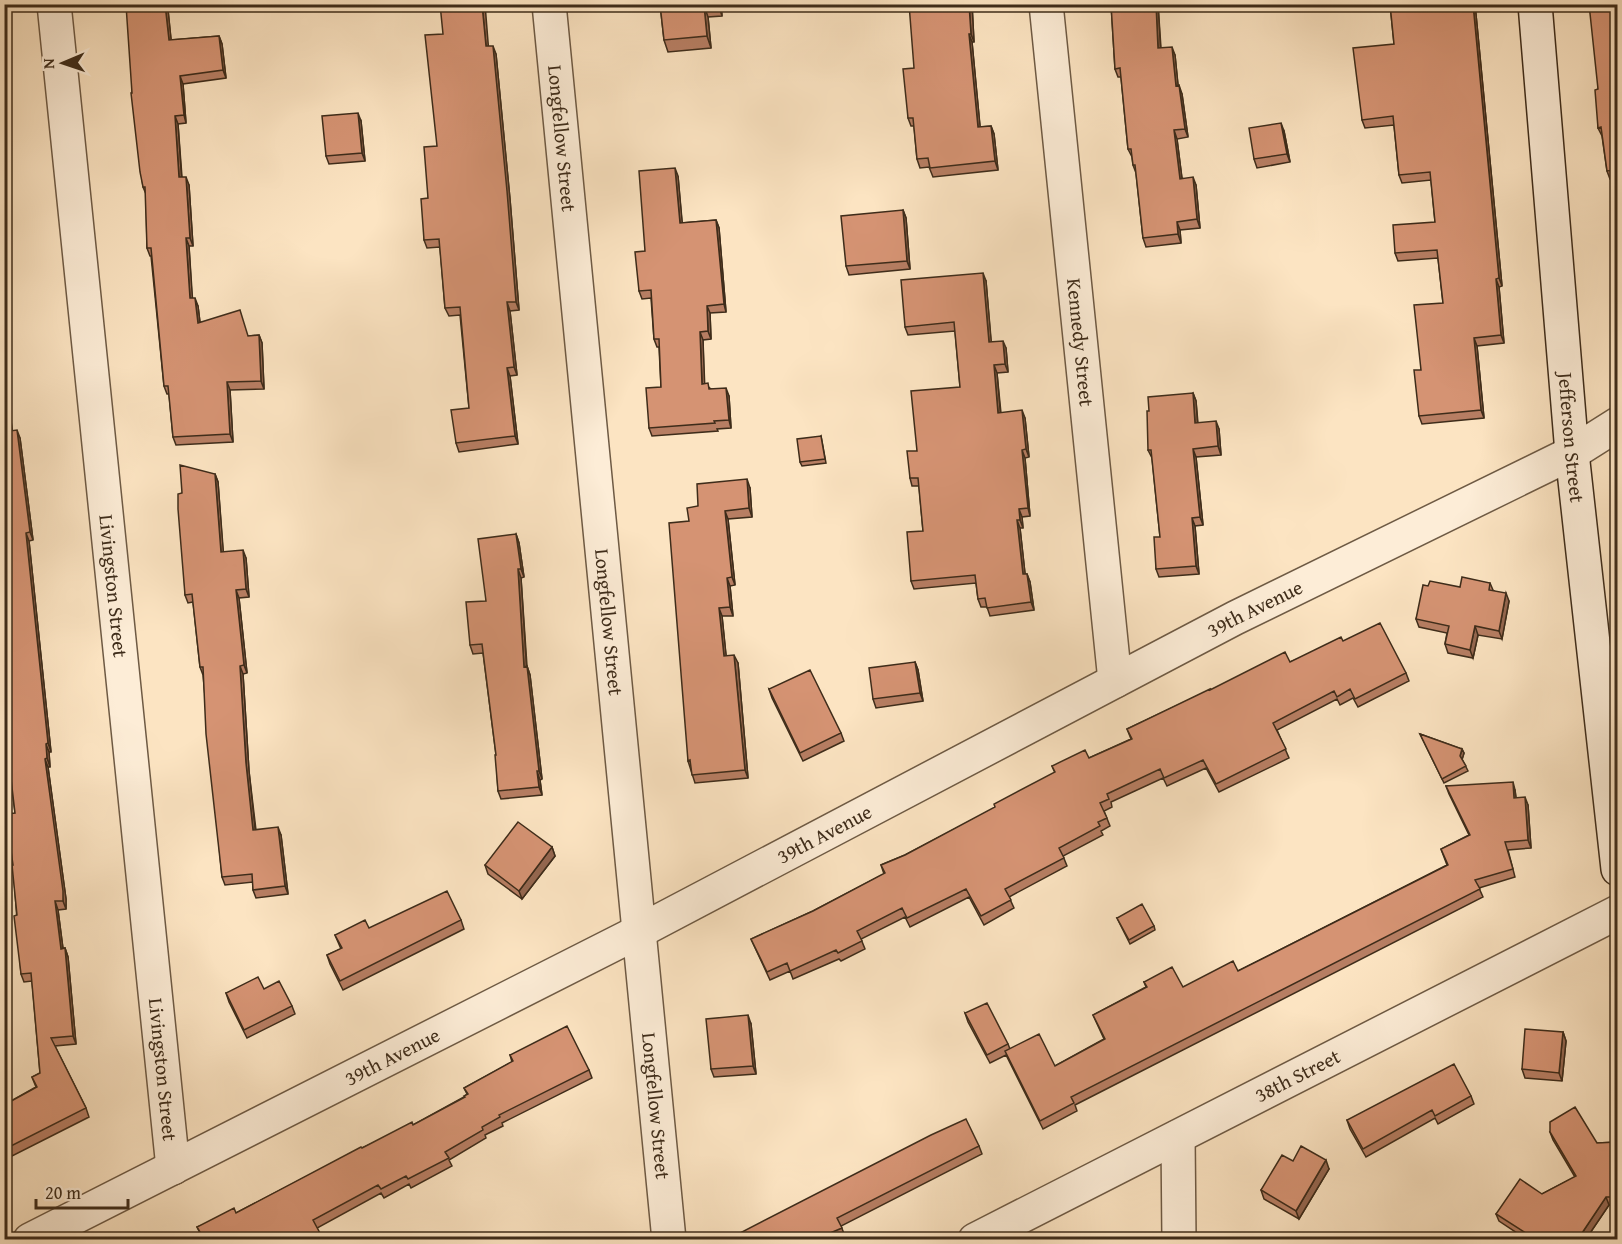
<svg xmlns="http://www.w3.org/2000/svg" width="1622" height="1244" viewBox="0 0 1622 1244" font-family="'Gentium Book Plus',serif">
<rect width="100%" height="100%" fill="#fce4c2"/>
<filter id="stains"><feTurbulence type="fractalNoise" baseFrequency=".00333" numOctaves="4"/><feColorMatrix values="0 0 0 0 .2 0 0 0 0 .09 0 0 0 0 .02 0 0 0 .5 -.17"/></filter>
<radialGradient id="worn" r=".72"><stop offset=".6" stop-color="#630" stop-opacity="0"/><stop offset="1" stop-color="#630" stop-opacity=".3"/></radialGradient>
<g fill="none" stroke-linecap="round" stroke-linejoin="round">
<g stroke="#6e5a44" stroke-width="36">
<g id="street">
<path id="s1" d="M54,4L173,1168"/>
<path id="s2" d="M549,4L669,1240"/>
<path id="s3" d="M1046,4L1115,681"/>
<path d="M1178,1137L1179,1240"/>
<path id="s4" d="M30,1240L638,932L1235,618L1572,453L1618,424"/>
<path id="s5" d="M975,1240L1618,912"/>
</g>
</g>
<g stroke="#3e2c1a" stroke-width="36">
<g id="secondary">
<path id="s6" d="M1535,4L1572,453L1618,869"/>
</g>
</g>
<use href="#street" stroke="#fdedd7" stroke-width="33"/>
<use href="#secondary" stroke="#fdedd7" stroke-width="33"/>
</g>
<path fill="#b77e63" stroke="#3e2c1a" stroke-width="1.5" d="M137,4H166L168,10L171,40L219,36L222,44L226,78L183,84L186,123L178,124L182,177L189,185L193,246H189L192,298L198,306L200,322L249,336L259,335L262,343L264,389L230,390L233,442L176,445L173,437L169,394H167L164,386L151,256H150L147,248L146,194L143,187L132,93Z
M660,4H721L722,16L708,17L711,48L668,52L664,40Z
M972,4L974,42H972L980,127L991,126L994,134L998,170L933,177L929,167L920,168L917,159L914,126H911L908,118L914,68Z
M1111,4H1158L1161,48L1175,55L1178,86L1182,94L1188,137L1177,139L1182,178L1196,185L1200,228L1180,230L1181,243L1146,247L1143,238L1136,173L1133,165L1132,157L1128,149L1121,77H1118L1115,69Z
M1390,4H1475L1502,286L1499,287L1504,343L1477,346L1484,418L1422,424L1419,416L1421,370L1443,303L1438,258L1398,261L1395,253L1435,222L1431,180L1402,183L1399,175L1394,125L1365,128L1362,120L1394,44Z
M1617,4V200L1616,196L1614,178L1610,179L1607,171L1602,136L1598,128V89Z
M488,46L496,54L510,199L519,310L510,311L517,375L510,376L518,444L459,452L456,443L469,408L460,315L449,316L445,308L440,247L427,248L424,240L428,198L437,146Z
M361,121L365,161L329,164L326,156Z
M1284,131L1290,162L1257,168L1254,159Z
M678,176L682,223L716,220L719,228L726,312L710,313L711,339L703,340L704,383L711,389L729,396L731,428L717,429L718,431L652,436L649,428L661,387L659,347H657L654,339L651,298L642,299L639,291L645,251Z
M903,210L906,218L910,269L849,275L846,266Z
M986,281L991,342L1006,348L1008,372L997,373L1001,413L1025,418L1029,457L1025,458L1030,516L1022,517L1023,528H1020L1025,574H1027L1030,582L1034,610L990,616L987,607H981L978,599L976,583L914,589L911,581L923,531L919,486H912L910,478L917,451L960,387L955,331L908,335L905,327Z
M4,354L12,430L20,438L33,540L29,541L51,752H49L50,767H48L66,899V909L58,910L63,948H65L68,957L76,1044L55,1046L86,1108L89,1117L12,1156L6,1144L4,1145V1105L36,1087L32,1077L40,1073L32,981L24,982L21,974L13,865L15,813L10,771H7L4,764Z
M1193,393L1196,401L1198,423L1219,429L1221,455L1196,457L1203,525L1195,526L1199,574L1159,577L1156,569L1160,537L1152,458L1148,450Z
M821,436L826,463L802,466L800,462Z
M215,474L218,482L223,552L246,558L249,597L239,598L247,673L243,674L249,771L256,830L281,835L288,894L256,898L253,890V882L225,885L222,877L203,675L200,667L193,602L188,603L185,595L182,493Z
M750,488L752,517L728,519L735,585L730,586L733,616H722L726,656L738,663L748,778L695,783L688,761L689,521L698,506Z
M516,534L519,543L524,577L521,578L527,666L530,675L542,779L540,780L542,795L501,799L498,791L496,755L483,653L473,654L470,645L486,601Z
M1490,583L1493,590L1509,601L1502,639L1478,635L1473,658L1448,653L1445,644L1447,633L1419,627L1416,619L1428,586L1460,587Z
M1343,641L1406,673L1409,681L1358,707L1353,698L1340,705L1337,699L1277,730L1289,758L1219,792L1206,768L1167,786L1163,778L1111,802L1112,807L1104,811L1110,826L1101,831L1103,835L1063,856L1067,866L1009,897L1014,908L984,925L969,897L910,927L905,917L861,939L865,949L841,961L839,959L793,979L790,971L770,980L751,939L813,911L884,874L881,865L905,855L995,808L1055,773L1052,766L1089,758L1131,739L1127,729L1210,690L1290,662Z
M915,662L918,670L923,701L876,708L873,699Z
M769,689L841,733L844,741L803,761L772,698Z
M1420,734L1462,749L1464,753L1462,759L1468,771L1444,783Z
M1446,786L1515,790L1516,798L1528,805L1531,848L1508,850L1515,877L1479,888L1483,897L1075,1105L1077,1111L1043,1129L1006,1055L990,1063L968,1022L965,1013L1008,1044L1010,1049L1055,1066L1104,1039L1093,1015L1146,987L1144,982L1183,987L1238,971L1447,865L1441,849L1469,835L1449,794Z
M552,847L555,856L522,899L488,874L485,865Z
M1117,918L1154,926L1155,930L1130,944Z
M461,920L464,929L343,990L330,964L327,955L341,949L335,935L369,928Z
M264,989L292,1006L295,1014L247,1038L229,1002L226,993Z
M751,1024L756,1074L714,1077L711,1069Z
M1563,1032L1566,1041L1562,1081L1525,1078L1522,1069Z
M510,1055L589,1070L592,1078L502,1123L503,1126L485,1135L486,1138L449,1160L452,1166L411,1188L409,1184L384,1198L381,1193L317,1228L322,1239H203L197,1227L236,1213L362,1148L413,1125L464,1097L467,1094L464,1088L512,1062Z
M1471,1096L1474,1104L1438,1124L1435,1118L1366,1157L1350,1129L1347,1120Z
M1550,1132L1597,1143L1617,1142V1205H1609L1586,1239H1526L1499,1221L1496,1214L1542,1194L1575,1177L1553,1140Z
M979,1146L982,1154L841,1226L845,1236L837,1239H740L738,1234Z
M1293,1161L1329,1169L1299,1219L1264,1199L1261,1190Z"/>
<path fill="#956750" stroke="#3e2c1a" stroke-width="1.5" d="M165,4L168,10L172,48L169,40Z
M482,4H485L489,54L486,46Z
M718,4H721L722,16Z
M969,4H972L974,42L971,34Z
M1156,4H1158L1161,57L1158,48Z
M1473,4H1475L1502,286L1499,278Z
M704,5L708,17L711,48L707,36Z
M969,34L972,42L981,136L978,127Z
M219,36L222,44L226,78L223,70Z
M493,46L496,54L510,199L519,310L516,302Z
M1172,47L1175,55L1179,94L1176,86Z
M180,76L183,84L186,123L184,115Z
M1179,85L1182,94L1188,137L1185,129Z
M358,113L361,121L365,161L362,153Z
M175,116L178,124L182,185L179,177Z
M1281,123L1284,131L1290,162L1287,154Z
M991,126L994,134L998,170L995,161Z
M1174,130L1177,139L1183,187L1180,179Z
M675,168L678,176L683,231L680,223Z
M186,177L189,185L193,246L190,238Z
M1193,177L1196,185L1200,228L1197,219Z
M903,210L906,218L910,269L907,261Z
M716,220L719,228L726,312L724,304Z
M1177,222L1180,230L1181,243L1178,234Z
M186,238L189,246L193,306L190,298Z
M983,273L986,281L992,350L989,342Z
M1496,279L1499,287L1504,343L1501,335Z
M195,298L198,306L201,331L198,323Z
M507,302L510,311L517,375L514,367Z
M707,306L710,313L711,339L708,331Z
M700,332L703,340L705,392L702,384Z
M259,335L262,343L264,389L261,381Z
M1474,338L1477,346L1484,418L1481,410Z
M1003,341L1006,348L1008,372L1005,364Z
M4,354L13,439L10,431L4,377Z
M994,365L997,373L1001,421L998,413Z
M507,368L510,376L518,444L515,436Z
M227,382L230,390L233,442L230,434Z
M726,388L729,396L731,428L729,420Z
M1193,393L1196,401L1198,431L1195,423Z
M1022,410L1025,418L1029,457L1026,449Z
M1216,421L1219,429L1221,455L1218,446Z
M17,430L20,438L33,540L30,532Z
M1193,449L1196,457L1203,525L1200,517Z
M1022,450L1025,458L1030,516L1028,508Z
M215,474L218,482L224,560L221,552Z
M747,479L750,488L752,517L749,508Z
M1019,509L1022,517L1023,528L1020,520Z
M725,511L728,519L735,585L732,577Z
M1192,518L1195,526L1199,574L1196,566Z
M1017,520L1020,528L1026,582L1023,574Z
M26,533L29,541L51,752L48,743Z
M516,534L519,543L524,577L521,569Z
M243,550L246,558L249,597L246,589Z
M518,569L521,578L527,675L524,667Z
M1027,574L1030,582L1034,610L1031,602Z
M727,578L730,586L733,616L730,607Z
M236,590L239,598L247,673L244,665Z
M1506,593L1509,601L1502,639L1499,631Z
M719,608L722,616L727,664L724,656Z
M1475,626L1478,635L1473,658L1470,650Z
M734,655L738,663L748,778L745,770Z
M915,662L918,670L923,701L920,693Z
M240,666L243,674L249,771L256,838L253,830L246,763Z
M527,666L530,675L542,779L539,771Z
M46,744L49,752L50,767L47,758Z
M1462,749L1464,753L1462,760L1460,756Z
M45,759L48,767L66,899V909L63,901Z
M537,771L540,780L542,795L539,787Z
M1513,782L1515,790L1517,806L1514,798Z
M1525,797L1528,805L1531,848L1528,840Z
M278,827L281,835L288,894L285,886Z
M552,847L555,856L522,899L519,891Z
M55,901L58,910L64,957L61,949Z
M65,948L68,957L76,1044L73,1036Z
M748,1015L751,1024L756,1074L753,1066Z
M1563,1032L1566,1041L1562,1081L1559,1073Z
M1326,1160L1329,1169L1299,1219L1296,1211Z
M1606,1197L1609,1205L1586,1239H1582V1233Z"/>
<path fill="#d59373" stroke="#3e2c1a" stroke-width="1.5" d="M137,4H165L169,40L219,36L223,70L180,76L184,115L175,116L179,177H186L190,238H186L190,298H195L198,323L240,310L248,336L259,335L261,381L227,382L230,434L173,437L168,386H164L151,248H147L145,187H143L140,172L131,93H132L126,5Z
M440,4H482L486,46H493L507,191L516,302H507L514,367L507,368L515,436L456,443L451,410L469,408L460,307L445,308L439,239L424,240L421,199L428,198L424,147L437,146L425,35L443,34Z
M660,4H710L704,5L707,36L664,40Z
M909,4H969L971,34H969L978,127L991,126L995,161L930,168L928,158L917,159L913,118H908L903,69L914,68Z
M1111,4H1156L1158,48L1172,47L1176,86L1179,85L1185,129L1174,130L1180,179L1193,177L1197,219L1177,222L1178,234L1143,238L1135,165H1133L1131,149H1128L1120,68L1115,69Z
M1390,4H1473L1499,278L1496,279L1501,335L1474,338L1481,410L1419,416L1414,370H1421L1414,305L1443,303L1437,250L1395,253L1393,225L1435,222L1430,172L1399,175L1393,116L1362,120L1353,48L1394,44Z
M1589,4H1617V196H1616L1614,170L1607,171L1601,127L1598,128L1595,90L1598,89Z
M358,113L362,153L326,156L322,116Z
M1281,123L1287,154L1254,159L1249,128Z
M675,168L680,223L716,220L724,304L707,306L708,331L700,332L702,384L708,383L709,389L726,388L729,420L714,421L715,423L649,428L646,388L661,387L659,339H654L651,290L639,291L635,252L645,251L639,171Z
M903,210L907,261L846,266L841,216Z
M983,273L989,342L1003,341L1005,364L994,365L998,413L1022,410L1026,449L1022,450L1028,508L1019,509L1020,520H1017L1023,574H1027L1031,602L987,608L985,598L978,599L975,575L911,581L907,532L923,531L918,478H910L907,451H917L911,391L960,387L954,322L905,327L901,280Z
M1617,286V334L1612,287Z
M4,377L10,431L17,430L30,532L26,533L48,743L46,744L47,758L45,759L63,891V901H55L61,949L65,948L73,1036L51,1038L86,1108L9,1147L4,1139V1105L37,1087L32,1077L40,1073L31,973L21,974L14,916L17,915L12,865H13L6,814L15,813L9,762L4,763Z
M1193,393L1195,423L1216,421L1218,446L1193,449L1200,517L1192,518L1196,566L1156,569L1154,537H1160L1151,450H1148L1147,411H1149L1148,397Z
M821,436L825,459L800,462L797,439Z
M180,465L215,474L221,552L243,550L246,589L236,590L244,665L240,666L246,763L253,830L278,827L285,886L253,890L252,874L222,877L206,734L203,667H200L192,594L185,595L178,509V494L182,493Z
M747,479L749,508L725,511L732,577L727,578L730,607L719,608L724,656L734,655L745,770L692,775L690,760L688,761L669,523L689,521L687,508L698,506L697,484Z
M516,534L521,569H518L524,667L527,666L539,771H537L539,787L498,791L495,755H496L482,644L470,645L466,602L486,601L478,539Z
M1462,577L1490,583L1489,590L1506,593L1499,631L1475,626L1470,650L1445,644L1449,626L1416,619L1423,585L1428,586L1430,581L1460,587Z
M1380,623L1406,673L1355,699L1350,689L1337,697L1334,691L1273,723L1286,749L1216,784L1203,760L1164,778L1160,769L1107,794L1109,799L1100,803L1107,818L1098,822L1100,826L1059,848L1064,858L1005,889L1011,900L981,916L966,889L907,918L902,908L857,931L862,941L838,953L836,950L790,971L787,963L767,972L751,939L813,911L885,873L881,865L905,855L995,807L994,804L1055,772L1052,766L1085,750L1089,758L1132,739L1127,729L1210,689V690L1285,652L1290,662L1341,637L1343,641Z
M915,662L920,693L873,699L869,668Z
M810,670L841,733L800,753L769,689Z
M1420,734L1462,749L1460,756L1466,766L1442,779Z
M1513,782L1514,798L1525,797L1528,840L1505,842L1513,869L1475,880L1480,889L1071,1097L1074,1103L1040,1121L1005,1051L1039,1034L1055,1066L1105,1039L1093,1015L1147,987L1144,982L1172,967L1183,987L1233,961L1238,971L1448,865L1441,849L1470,835L1446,786Z
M518,822L552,847L519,891L485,865Z
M447,891L461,920L340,981L327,955L342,948L335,935L365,920L369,928Z
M1142,904L1154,926L1129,940L1117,918Z
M258,977L264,989L279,981L292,1006L244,1030L226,993Z
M987,1003L1008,1044L987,1055L965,1013Z
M748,1015L753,1066L711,1069L706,1019Z
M567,1026L589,1070L499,1115L500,1117L482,1127L483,1130L445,1152L449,1158L408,1179L406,1176L381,1189L378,1185L313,1220L321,1235L311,1239H204L197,1227L234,1208L236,1213L361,1147L362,1148L412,1122L413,1125L465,1097L464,1096L468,1094L464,1088L513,1061L510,1055Z
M1525,1029L1563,1032L1559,1073L1522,1069Z
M1454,1064L1471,1096L1435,1116L1432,1110L1363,1149L1347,1120Z
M1575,1107L1597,1143L1617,1142V1197H1606L1582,1233L1584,1234L1582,1239H1535L1496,1214L1520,1179L1542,1194L1576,1176L1550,1132V1122Z
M966,1119L979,1146L837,1218L842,1228L816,1239H741L738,1234L931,1135Z
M1301,1146L1326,1160L1296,1211L1261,1190L1282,1155L1293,1161Z
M1270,1235L1301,1236V1239H1270Z"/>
<g text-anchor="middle" stroke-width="5" stroke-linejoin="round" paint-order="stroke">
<g font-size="20" fill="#3e2c1a" stroke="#fdedd7">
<text dy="7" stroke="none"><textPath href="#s2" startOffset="135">Longfellow Street</textPath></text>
<text dy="7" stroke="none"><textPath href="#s3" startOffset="340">Kennedy Street</textPath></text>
<text dy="7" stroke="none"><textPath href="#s6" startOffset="435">Jefferson Street</textPath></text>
<text dy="7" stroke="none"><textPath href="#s1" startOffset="585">Livingston Street</textPath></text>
<text dy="7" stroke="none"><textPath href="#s4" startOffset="1378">39th Avenue</textPath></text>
<text dy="7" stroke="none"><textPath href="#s2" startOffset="621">Longfellow Street</textPath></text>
<text dy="7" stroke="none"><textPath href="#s4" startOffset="892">39th Avenue</textPath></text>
<text dy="7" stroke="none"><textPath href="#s4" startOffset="406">39th Avenue</textPath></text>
<text dy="7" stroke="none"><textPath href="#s1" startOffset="1071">Livingston Street</textPath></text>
<text dy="7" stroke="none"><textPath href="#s5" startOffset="362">38th Street</textPath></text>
<text dy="7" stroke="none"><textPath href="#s2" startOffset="1107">Longfellow Street</textPath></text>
</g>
</g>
<rect width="1622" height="1244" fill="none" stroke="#fce4c2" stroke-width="24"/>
<rect x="6" y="6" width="1610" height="1232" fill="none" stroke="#3e2c1a" stroke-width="3"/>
<rect x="12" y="12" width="1598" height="1220" fill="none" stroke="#3e2c1a" stroke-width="1.5"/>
<g transform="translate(63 63) rotate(268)" stroke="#fdedd7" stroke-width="4.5" paint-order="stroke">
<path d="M0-4.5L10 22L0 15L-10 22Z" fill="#3e2c1a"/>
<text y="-9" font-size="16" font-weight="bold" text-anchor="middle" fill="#3e2c1a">N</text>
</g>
<path d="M36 1199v9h92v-9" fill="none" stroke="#3e2c1a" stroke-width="3"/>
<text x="45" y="1199" font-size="18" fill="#3e2c1a" stroke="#fdedd7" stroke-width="4.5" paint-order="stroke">20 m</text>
<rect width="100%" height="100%" filter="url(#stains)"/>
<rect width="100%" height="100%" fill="url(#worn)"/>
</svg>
